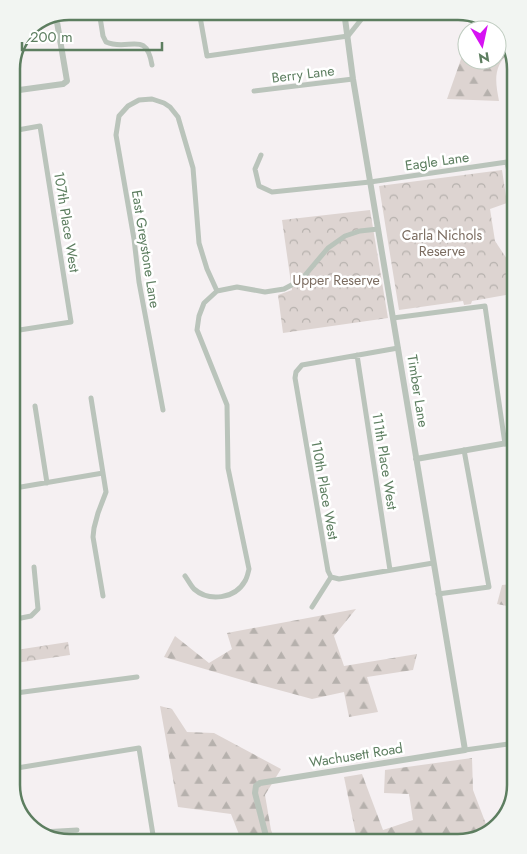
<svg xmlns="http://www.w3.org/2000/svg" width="527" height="854" viewBox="0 0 527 854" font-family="Jost,sans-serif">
<defs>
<pattern id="forest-firs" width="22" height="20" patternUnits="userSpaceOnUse" patternTransform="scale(1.25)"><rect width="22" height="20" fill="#ddd4d1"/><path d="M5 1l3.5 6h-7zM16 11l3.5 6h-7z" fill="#b6b1ad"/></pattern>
<pattern id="park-crowns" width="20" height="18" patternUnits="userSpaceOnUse" patternTransform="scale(1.25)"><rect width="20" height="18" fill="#ddd4d1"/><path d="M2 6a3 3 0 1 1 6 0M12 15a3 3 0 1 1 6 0" fill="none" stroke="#b6b1ad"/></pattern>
</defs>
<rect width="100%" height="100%" fill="#f5f0f2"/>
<path fill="url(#forest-firs)" d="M493,24L510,43V51C493,67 495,80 499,101L447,99L467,42V60H497V30H471L472,27Z
M514,584V611L507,606L497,604L502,585Z
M356,609L334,636L344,666L417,654L413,670L367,677L378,712L349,717L344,692L312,699L249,682L164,657L175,636L209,663L232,649L227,633Z
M160,706L172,709L187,732L214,733L281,769L265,795L271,830L275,840H230L240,837L231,814L178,807Z
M472,758L473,790L489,832L484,837L353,839L356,835L344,777L362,774L383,830L413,820L409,794L384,793L385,770Z"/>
<path fill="url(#park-crowns)" d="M502,170L507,203L490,209L495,241L507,259H511L512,294L472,301L471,304L464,305L463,301L399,310L379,186Z
M370,210L388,318L283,333L278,295L292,290L282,220Z
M68,642L70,655L16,663V650Z"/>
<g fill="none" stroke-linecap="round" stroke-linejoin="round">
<path stroke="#bac4bb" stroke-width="5" d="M99,11L103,36L106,42C129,52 146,29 152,65
M199,11L207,56L348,36L368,11
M254,91L353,79
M12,131L40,126L71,322L13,331
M261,155L255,169L259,186L272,192L370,182L507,162L511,181
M217,291L237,287L265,292L284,289L301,280L328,248L345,236L360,231L378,229
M393,318L485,306L505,444
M357,355L390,570
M91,398L106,492L98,513L94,528L93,537L103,596
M35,406L47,483
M163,410L139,282L134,239L116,135L119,116L128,106L139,100L152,99L164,103L170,107L178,117L193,168L199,243L207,269L217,291
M15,488L103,473
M185,576C188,580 191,586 194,589C209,602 235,599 245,581C247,578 248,573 249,569L228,468L227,405L197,330L199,316L204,303L217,291
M331,577L339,579L433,563
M438,594L489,587L464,450
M312,607L331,577L328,571L295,378L296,372L302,365L398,348
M16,619L31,616L38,609L34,567
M16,693L137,677
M465,750L515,743
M17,768L139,748L154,841
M17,801L28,817L42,832L77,830"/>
<path stroke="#bac4bb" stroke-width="6" d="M12,91L63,84L67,81L56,16
M416,459L513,442
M267,840L255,793L256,786L260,783L465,750L353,79L344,11"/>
</g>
<g text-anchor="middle" stroke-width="5" stroke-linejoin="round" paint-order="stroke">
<g font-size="14" fill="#5d7e60" stroke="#fff">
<text transform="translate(303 74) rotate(-7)" y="5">Berry Lane</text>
<text transform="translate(437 161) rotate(-8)" y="5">Eagle Lane</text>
<text transform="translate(67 222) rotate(81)" y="5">107th Place West</text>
<text transform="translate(146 249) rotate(81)" y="5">East Greystone Lane</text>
<text transform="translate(418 391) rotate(81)" y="5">Timber Lane</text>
<text transform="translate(385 461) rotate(81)" y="5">111th Place West</text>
<text transform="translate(325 490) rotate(80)" y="5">110th Place West</text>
<text transform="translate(356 755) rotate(-9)" y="5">Wachusett Road</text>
</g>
<g font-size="14" fill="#7b6c60" stroke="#fff">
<text x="442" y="240">Carla Nichols<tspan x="442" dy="16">Reserve</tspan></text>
<text x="336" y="285">Upper Reserve</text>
</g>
</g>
<path d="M0 0H527V854H0ZM69 20H458A49 49 0 0 1 507 69V785A49 49 0 0 1 458 834H69A49 49 0 0 1 20 785V69A49 49 0 0 1 69 20Z" fill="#f2f5f2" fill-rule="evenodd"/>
<path fill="none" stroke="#5d7e60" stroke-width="2.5" d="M69 20H458A49 49 0 0 1 507 69V785A49 49 0 0 1 458 834H69A49 49 0 0 1 20 785V69A49 49 0 0 1 69 20Z"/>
<g transform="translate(482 45) rotate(171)"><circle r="24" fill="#ffffff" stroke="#becbbf"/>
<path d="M0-4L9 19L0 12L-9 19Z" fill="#d612f3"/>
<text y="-8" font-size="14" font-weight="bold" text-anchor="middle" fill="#5d7e60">N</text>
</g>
<path d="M22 42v8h140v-8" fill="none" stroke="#5d7e60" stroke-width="2.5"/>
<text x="30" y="42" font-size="15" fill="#5d7e60" stroke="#ffffff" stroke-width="4" paint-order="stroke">200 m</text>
</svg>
